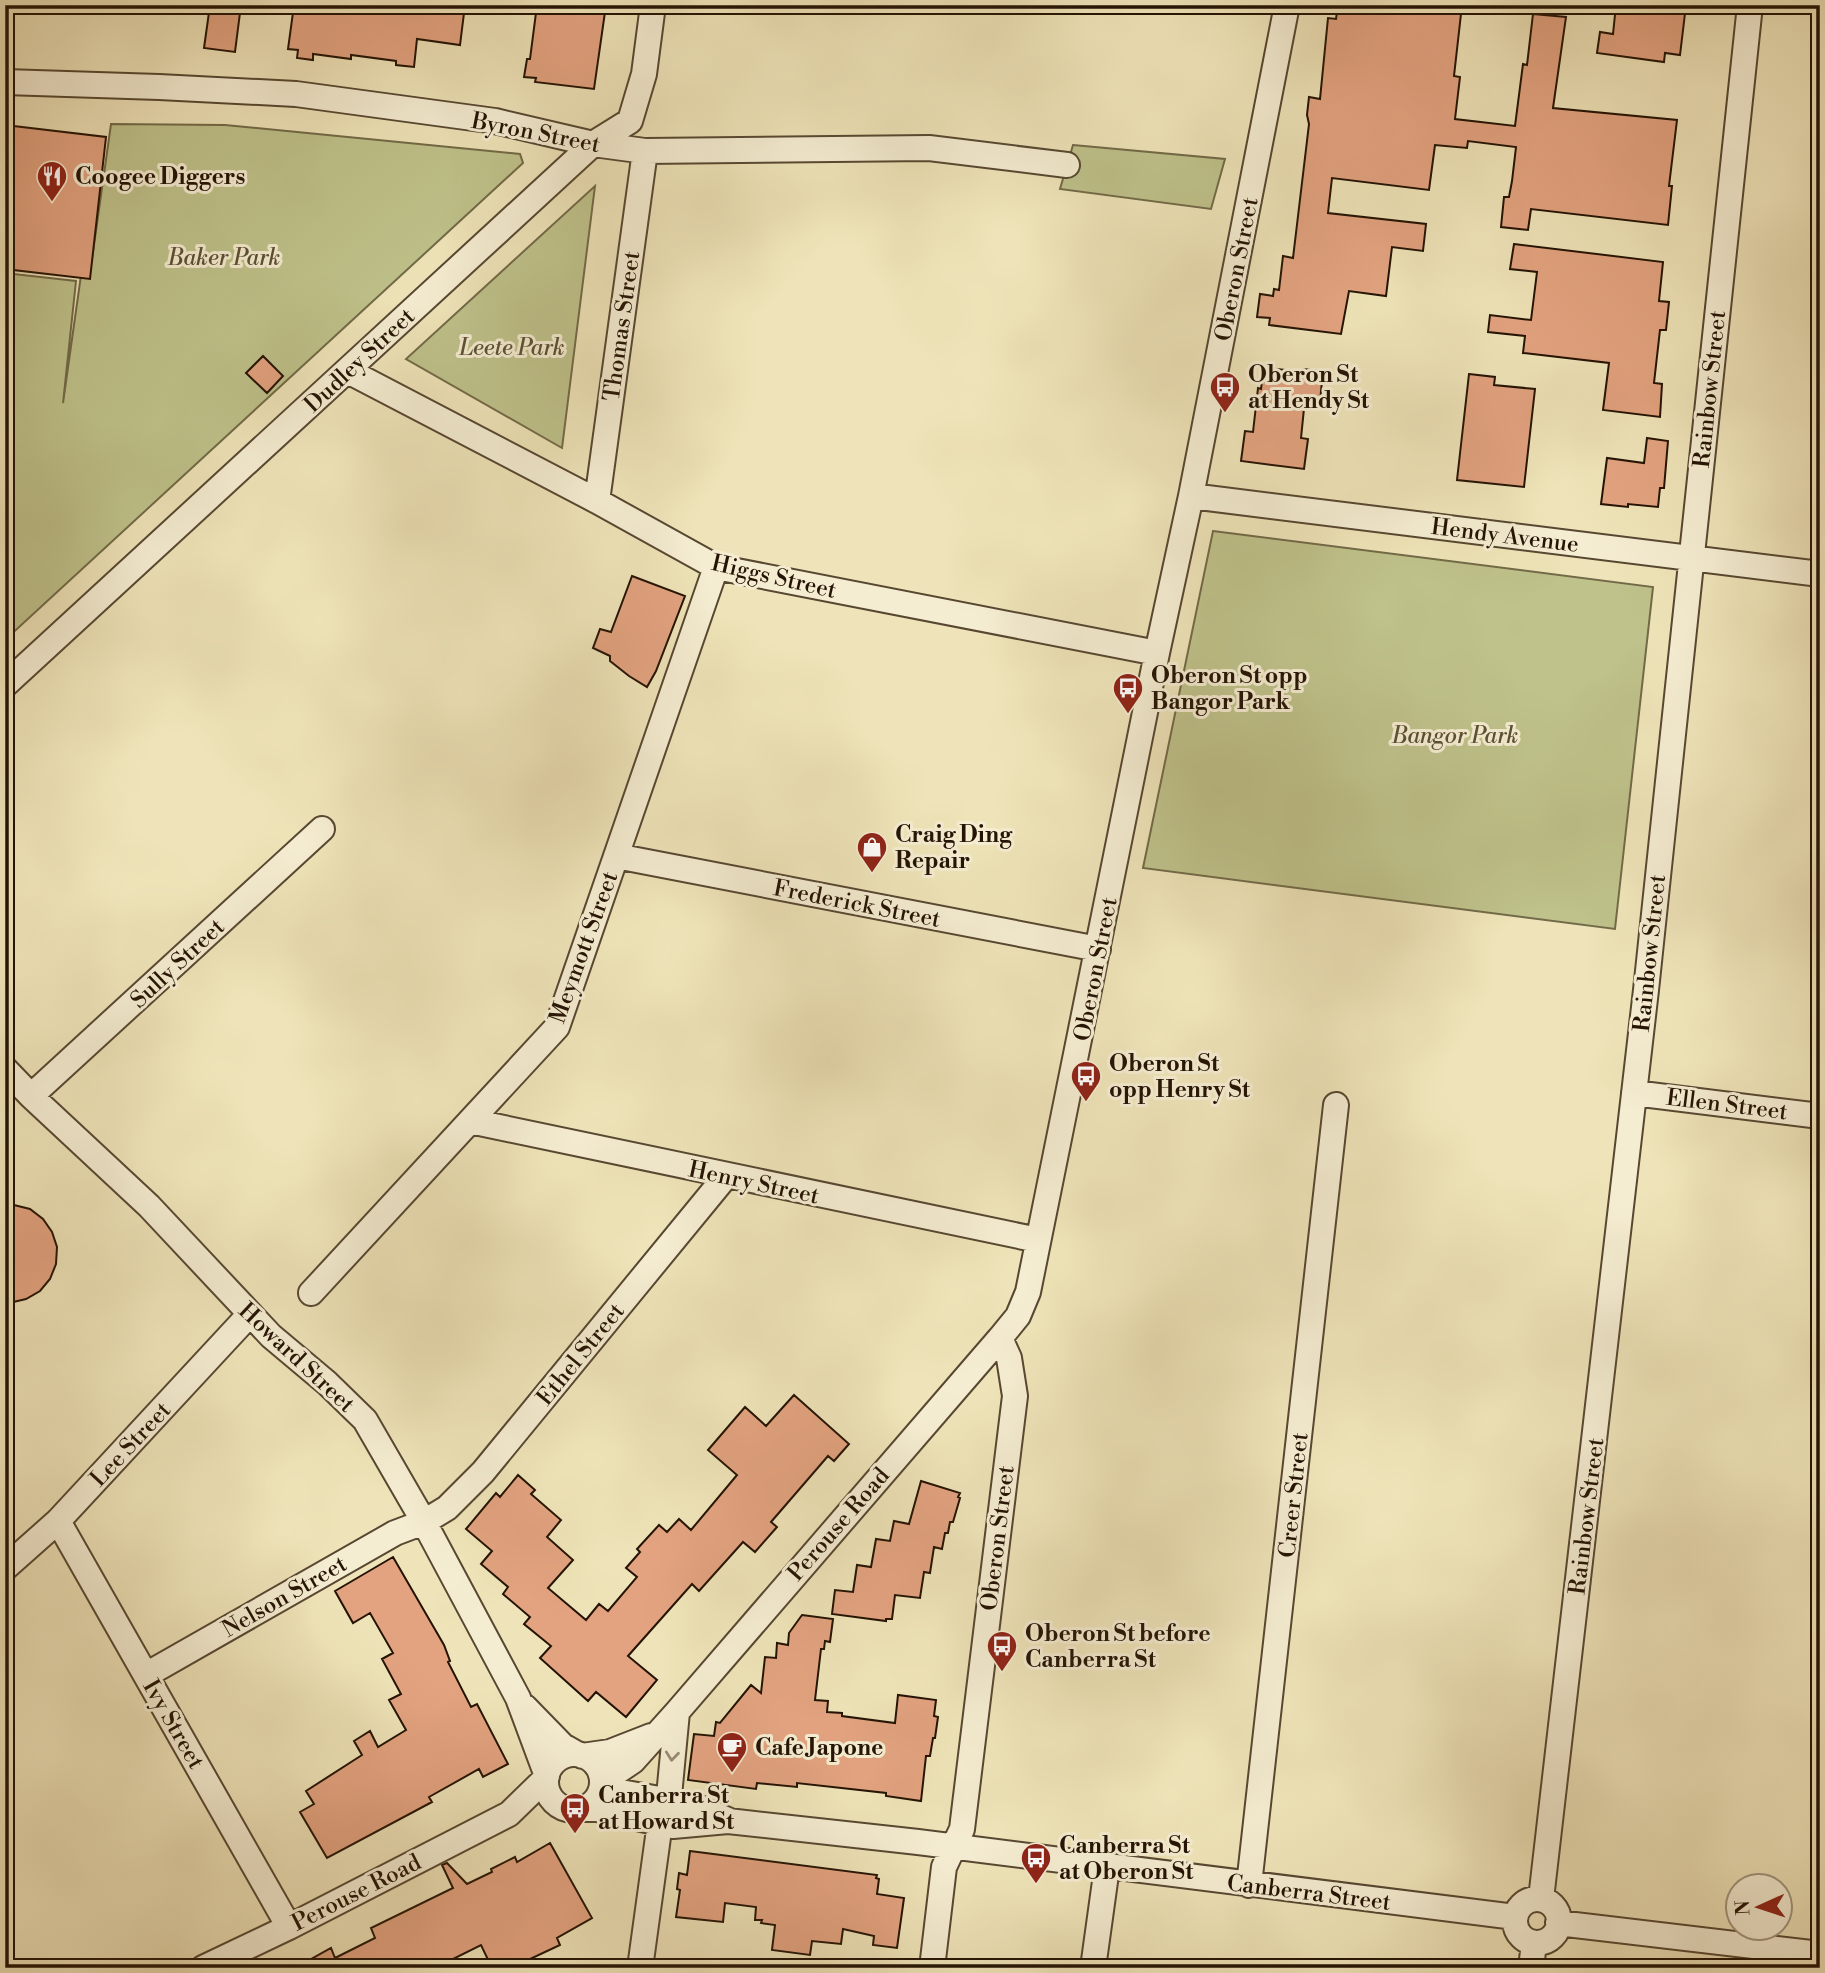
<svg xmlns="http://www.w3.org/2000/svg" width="1825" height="1973" viewBox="0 0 1825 1973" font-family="'Libre Bodoni',serif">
<rect width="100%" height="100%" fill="#efe4b9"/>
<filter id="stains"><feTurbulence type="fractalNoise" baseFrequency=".00286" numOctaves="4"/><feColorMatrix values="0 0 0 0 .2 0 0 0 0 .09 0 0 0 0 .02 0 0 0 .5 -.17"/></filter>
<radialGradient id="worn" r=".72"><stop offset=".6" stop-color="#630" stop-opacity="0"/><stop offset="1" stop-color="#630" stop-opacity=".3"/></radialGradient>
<path fill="#bfc28b" stroke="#726a48" stroke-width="2" d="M111,124L225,125L520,154L523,163L5,640V273L76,281L63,403L83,261L92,259Z
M1073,145L1225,159L1211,209L1060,189Z
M595,186L562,448L406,359Z
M1213,531L1653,587L1615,929L1143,868Z"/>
<path fill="#e3a380" stroke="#241304" stroke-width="2" d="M210,5H241L235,52L204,48Z
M294,5H465L460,45L417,39L414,67L396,65V61L351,55V59L313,54V60L297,58L298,50L288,49Z
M537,5L578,10V5H606L594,89L535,82L536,78L524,77L527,59H530Z
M1338,5H1462L1454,76L1460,77L1455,119L1515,126L1523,64L1527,65L1533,14L1566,17L1553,108L1677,120L1669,186H1672L1668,225L1531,209L1528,230L1501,227L1504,197H1509L1512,181L1516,147L1468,141L1467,148L1435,145L1429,190L1332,178L1328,213L1426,224L1423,251L1392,247L1386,296L1349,291L1341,334L1269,325L1270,318L1257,317L1260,294L1273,296L1274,289L1279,290L1283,256L1293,258L1309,124L1307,115L1309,97L1320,99L1328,18L1336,19Z
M1616,5H1686L1680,55L1665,53L1664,62L1597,53L1600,32L1613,34Z
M5,125L106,137L90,279L5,269Z
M1514,244L1663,262L1659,301L1669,302L1666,330H1660L1654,383L1662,384L1660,417L1603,410L1609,363L1523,353L1525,336L1488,332L1490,315L1531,320L1537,272L1510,269Z
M263,356L283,376L267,393L246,373Z
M1268,368L1303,372V369L1323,371L1320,401L1305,399L1301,438L1308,439L1304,469L1241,461L1245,431L1253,432L1258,388L1261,389L1262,381L1266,382Z
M1469,374L1495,377L1494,385L1535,389L1524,487L1457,480Z
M1647,438L1668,441L1664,488H1660L1658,507L1628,504V507L1601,504L1607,458L1644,463Z
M632,576L685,596L656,671L647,687L629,676L610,661V656L593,648L600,629L611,632Z
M5,1205H14L30,1209L43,1219L52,1232L57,1247L56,1264L50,1279L40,1291L26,1299L5,1304Z
M794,1395L849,1444L834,1461L828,1456L771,1522L777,1527L755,1552L743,1542L699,1591L692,1584L628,1656L657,1680L626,1717L596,1692L588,1701L540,1658L551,1646L524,1624L530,1617L503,1594L508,1587L481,1564L492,1551L466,1529L496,1493L500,1497L518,1475L535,1490L531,1494L561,1520L547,1537L573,1560L548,1588L586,1620L599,1604L608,1611L637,1577L626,1568L640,1552L637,1549L659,1525L667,1532L679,1519L691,1530L737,1475L708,1450L745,1407L766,1426Z
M921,1481L960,1493L958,1497L960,1498L953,1522H950L948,1533H945L942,1549L934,1547L930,1573L924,1572L920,1598L895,1595L892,1619H886V1621L832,1614L835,1590L853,1592L857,1565L871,1567L876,1539L890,1541L894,1521L909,1524Z
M393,1557L444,1645L450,1661L448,1662L471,1707L477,1704L508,1764L483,1777L479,1769L429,1797L432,1802L327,1858L300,1812L314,1804L306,1791L362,1755L354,1741L370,1731L378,1747L406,1730L389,1700L401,1694L382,1659L393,1653L370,1613L353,1623L335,1591Z
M802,1615L833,1619L830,1642L825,1641L824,1649H821L815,1700L828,1701L827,1712L842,1713V1716L895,1723L898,1695L936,1700L934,1716L938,1717L935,1738H933L930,1756H926L921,1801L886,1796V1793L797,1783V1787L757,1783L756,1789L688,1780L694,1734L714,1736L716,1722L720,1723L751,1685L761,1693L765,1657L776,1658L777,1643L788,1645L789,1633Z
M550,1843L592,1918L557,1938L560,1945L511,1968H492L481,1945L435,1968H295L331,1948L335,1958L375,1938L371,1928L453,1888L442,1865L447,1863L467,1884L492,1872L491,1869L515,1857L517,1862Z
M690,1851L877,1875L876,1878L879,1879L877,1894L904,1898L897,1948L873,1945L874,1936L843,1929L841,1944L812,1941L810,1955L772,1950L775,1925L761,1923L762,1920H755L756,1907L725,1903L723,1922L676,1917L680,1890L677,1889L679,1873L687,1875Z"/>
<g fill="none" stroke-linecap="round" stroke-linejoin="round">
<g stroke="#574731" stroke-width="28">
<path id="minor" d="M5,82L159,87L296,94L495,121L593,144L645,151L929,148L1067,165
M348,371L597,501L716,567L1157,653
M1191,496L1820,574
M597,501L645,151
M5,685L593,144L630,121L644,74L653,5
M616,856L1098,949
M5,1069L31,1096L149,1206L271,1336L327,1383L365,1420L424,1522L518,1698L547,1776
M1634,1093L1820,1116
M31,1096L322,829
M470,1121L1038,1240
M311,1293L557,1027L716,567
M58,1521L289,1927
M5,1568L58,1521L250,1314
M146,1675L395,1533L424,1522L447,1508L483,1472L726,1176
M525,1707L563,1746L577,1754
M546 1782a28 28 0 1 1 56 0a28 28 0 1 1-56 0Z
M582,1756L610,1752L651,1736
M602,1782L633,1761L677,1712L1000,1338L1018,1316L1028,1292L1157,653L1191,496L1287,5
M602,1784L615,1791L693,1805L728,1820
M583,1809H597L673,1826L728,1821L918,1842L1515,1917
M1249,1885L1336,1105
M1541,1899L1646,990L1750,5
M1515 1921a22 22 0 1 1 44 0a22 22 0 1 1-44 0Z
M1558,1923L1820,1954
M203,1968L289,1927L509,1814L546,1778
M640,1968L658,1837L669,1796L677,1712
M932,1968L944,1867L962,1829L1015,1396L1009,1358L1000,1338
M1093,1968L1107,1867
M1531,1968L1534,1943"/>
</g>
<use href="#minor" stroke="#f5edd2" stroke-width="24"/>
</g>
<defs><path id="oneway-chevron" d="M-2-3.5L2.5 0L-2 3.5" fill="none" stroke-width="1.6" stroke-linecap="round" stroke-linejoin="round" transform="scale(1.75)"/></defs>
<use stroke="#978b75" href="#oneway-chevron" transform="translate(672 1756) rotate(96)"/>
<defs>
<g id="restaurant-pin" transform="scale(1.575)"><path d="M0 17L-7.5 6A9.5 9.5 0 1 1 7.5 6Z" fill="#8f2418" stroke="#f5edd2"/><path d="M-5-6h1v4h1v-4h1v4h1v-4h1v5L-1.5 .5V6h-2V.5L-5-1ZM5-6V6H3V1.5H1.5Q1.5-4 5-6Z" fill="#fff"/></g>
<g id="bus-pin" transform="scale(1.575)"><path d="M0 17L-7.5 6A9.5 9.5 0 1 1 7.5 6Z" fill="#8f2418" stroke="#f5edd2"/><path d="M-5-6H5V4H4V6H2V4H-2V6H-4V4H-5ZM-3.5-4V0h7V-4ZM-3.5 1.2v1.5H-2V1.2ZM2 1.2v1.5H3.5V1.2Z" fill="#fff"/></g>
<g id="shop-pin" transform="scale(1.575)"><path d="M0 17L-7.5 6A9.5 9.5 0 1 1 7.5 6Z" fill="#8f2418" stroke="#f5edd2"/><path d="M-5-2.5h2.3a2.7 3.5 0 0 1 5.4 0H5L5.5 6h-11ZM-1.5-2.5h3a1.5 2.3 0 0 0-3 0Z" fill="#fff"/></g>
<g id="cafe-pin" transform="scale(1.575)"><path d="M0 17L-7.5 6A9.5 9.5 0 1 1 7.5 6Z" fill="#8f2418" stroke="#f5edd2"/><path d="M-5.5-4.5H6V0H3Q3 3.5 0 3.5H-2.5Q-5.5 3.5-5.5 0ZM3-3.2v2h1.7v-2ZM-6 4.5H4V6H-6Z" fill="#fff"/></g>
</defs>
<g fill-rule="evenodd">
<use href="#restaurant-pin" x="52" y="176"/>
<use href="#bus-pin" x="1225" y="387"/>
<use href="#bus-pin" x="1128" y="688"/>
<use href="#shop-pin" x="872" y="847"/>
<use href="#bus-pin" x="1086" y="1076"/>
<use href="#bus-pin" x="1002" y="1646"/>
<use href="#cafe-pin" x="732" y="1747"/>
<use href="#bus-pin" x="575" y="1808"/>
<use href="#bus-pin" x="1036" y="1858"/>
</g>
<g text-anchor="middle" stroke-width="6" stroke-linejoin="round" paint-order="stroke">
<g font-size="23" fill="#241304" stroke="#f5edd2">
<text transform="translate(536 132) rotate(11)" y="8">Byron Street</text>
<text transform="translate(1236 269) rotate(-79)" y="8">Oberon Street</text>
<text transform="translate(621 326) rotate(-82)" y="8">Thomas Street</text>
<text transform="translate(359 360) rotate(-43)" y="8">Dudley Street</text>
<text transform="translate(1709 389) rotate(-84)" y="8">Rainbow Street</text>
<text transform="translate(1505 535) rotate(7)" y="8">Hendy Avenue</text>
<text transform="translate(774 576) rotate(13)" y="8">Higgs Street</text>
<text transform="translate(857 903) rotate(11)" y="8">Frederick Street</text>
<text transform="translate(583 947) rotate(-70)" y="8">Meymott Street</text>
<text transform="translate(1649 953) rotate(-84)" y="8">Rainbow Street</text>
<text transform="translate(177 963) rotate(-43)" y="8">Sully Street</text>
<text transform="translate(1095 969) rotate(-79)" y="8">Oberon Street</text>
<text transform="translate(1727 1104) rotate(7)" y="8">Ellen Street</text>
<text transform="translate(754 1182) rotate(12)" y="8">Henry Street</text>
<text transform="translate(580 1354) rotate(-51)" y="8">Ethel Street</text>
<text transform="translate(297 1357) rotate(43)" y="8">Howard Street</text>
<text transform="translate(130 1444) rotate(-47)" y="8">Lee Street</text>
<text transform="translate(1293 1495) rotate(-84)" y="8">Creer Street</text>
<text transform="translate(1586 1516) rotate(-83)" y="8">Rainbow Street</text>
<text transform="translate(838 1524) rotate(-49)" y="8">Perouse Road</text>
<text transform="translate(997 1538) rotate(-83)" y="8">Oberon Street</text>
<text transform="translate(284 1596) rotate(-30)" y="8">Nelson Street</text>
<text transform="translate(174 1724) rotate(60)" y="8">Ivy Street</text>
<text transform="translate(356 1892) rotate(-27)" y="8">Perouse Road</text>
<text transform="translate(1309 1892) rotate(7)" y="8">Canberra Street</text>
</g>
<g font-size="23" font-weight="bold" fill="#241304" stroke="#f5edd2" text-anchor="start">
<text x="75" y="184">Coogee Diggers</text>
<text x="1248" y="382">Oberon St<tspan x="1248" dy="26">at Hendy St</tspan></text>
<text x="1151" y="683">Oberon St opp<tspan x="1151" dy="26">Bangor Park</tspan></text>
<text x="895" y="842">Craig Ding<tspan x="895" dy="26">Repair</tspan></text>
<text x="1109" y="1071">Oberon St<tspan x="1109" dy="26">opp Henry St</tspan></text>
<text x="1025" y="1641">Oberon St before<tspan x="1025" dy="26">Canberra St</tspan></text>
<text x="755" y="1755">Cafe Japone</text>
<text x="598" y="1803">Canberra St<tspan x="598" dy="26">at Howard St</tspan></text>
<text x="1059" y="1853">Canberra St<tspan x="1059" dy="26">at Oberon St</tspan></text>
</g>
<g font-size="23" font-style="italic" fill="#5a5033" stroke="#f5edd2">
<text x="224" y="265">Baker Park</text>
<text x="512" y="355">Leete Park</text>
<text x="1455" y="743">Bangor Park</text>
</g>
</g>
<rect width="1825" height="1973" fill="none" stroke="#efe4b9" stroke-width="28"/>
<rect x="7" y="7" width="1811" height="1959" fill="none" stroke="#241304" stroke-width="3.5"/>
<rect x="14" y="14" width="1797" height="1945" fill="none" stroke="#241304" stroke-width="2"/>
<g transform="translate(1759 1907) rotate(267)"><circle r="33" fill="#f5edd2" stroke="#a19680" stroke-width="2"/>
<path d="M0-5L12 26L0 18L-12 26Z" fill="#8f2418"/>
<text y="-10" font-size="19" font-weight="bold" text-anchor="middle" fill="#241304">N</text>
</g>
<rect width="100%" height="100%" filter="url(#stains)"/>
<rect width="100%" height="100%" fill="url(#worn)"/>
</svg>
